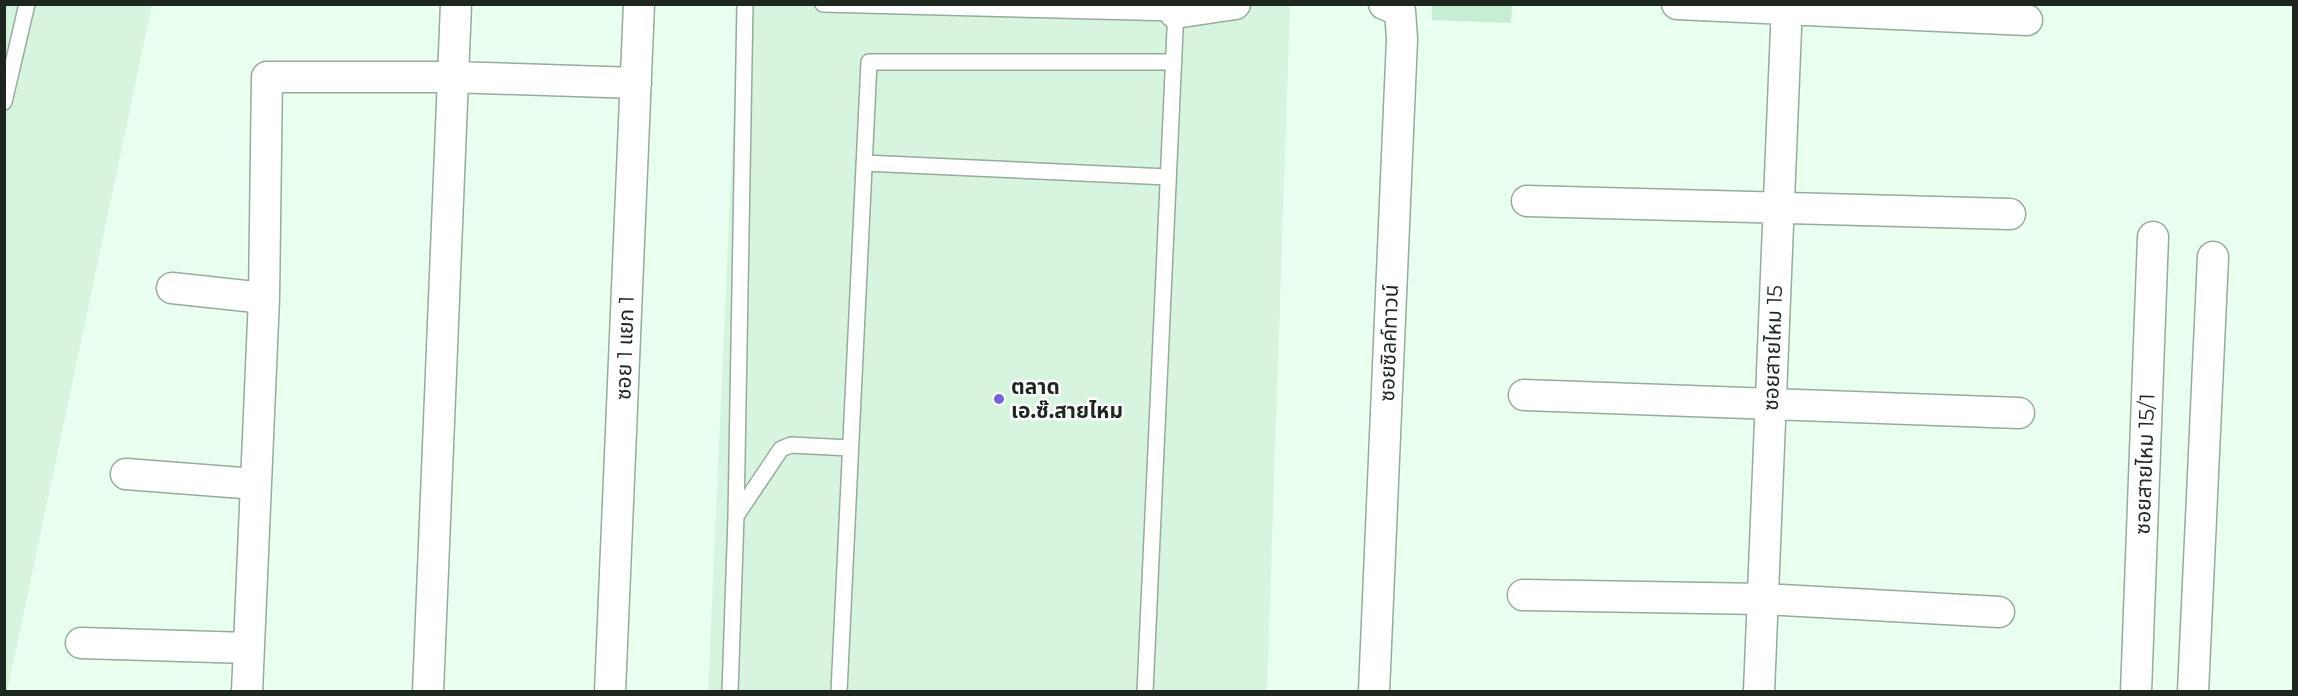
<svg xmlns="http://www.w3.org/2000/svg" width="2298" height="696" viewBox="0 0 2298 696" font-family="Montserrat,'Noto Sans Thai',sans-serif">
<rect width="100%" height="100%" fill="#e9ffef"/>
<path fill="#d7f4df" d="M4,5H152L7,692L4,691Z
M736,5H1290L1267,691L708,692L734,107Z"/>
<path fill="#c7edd2" d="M1432,5H1512L1511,23L1432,20Z"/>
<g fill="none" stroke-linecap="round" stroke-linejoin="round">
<g stroke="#97ab9d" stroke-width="18">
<path id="service" d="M823,4L1175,13
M4,102L27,4
M864,163L1168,177
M736,516L781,449L791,445L850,448
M730,692L736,516L745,4
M839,692L869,62H1174
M1145,692L1176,8"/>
</g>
<g stroke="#97ab9d" stroke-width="33">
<path id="minor" d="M1677,4L2027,20
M1175,13L1235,4
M1527,201L2010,214
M172,288L264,298
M1524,395L2019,413
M126,474L256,484
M1523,595L1763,599L1999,612
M81,643L249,648
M247,692L264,298L267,77H453L636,83
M428,692L456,4
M610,692L639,4
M1374,692L1402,39L1400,11L1384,4
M1759,692L1787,4
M2136,692L2153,237
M2193,692L2213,257"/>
</g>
<use href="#service" stroke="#fff" stroke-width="15"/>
<use href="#minor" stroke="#fff" stroke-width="30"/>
</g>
<circle fill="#7263de" stroke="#fff" stroke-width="2" cx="999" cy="399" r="6"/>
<g text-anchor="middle" stroke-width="5" stroke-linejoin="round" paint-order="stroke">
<g font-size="21" fill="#1e2620" stroke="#fff">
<text transform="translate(1389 343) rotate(-88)" y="7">ซอยซิลค์ทาวน์</text>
<text transform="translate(625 348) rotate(-88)" y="7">ซอย 1 แยก 1</text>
<text transform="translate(1773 348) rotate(-88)" y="7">ซอยสายไหม 15</text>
<text transform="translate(2145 464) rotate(-88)" y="7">ซอยสายไหม 15/1</text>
</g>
<g font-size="21" font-weight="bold" fill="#1e2620" stroke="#fff" text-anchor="start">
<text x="1011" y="394">ตลาด<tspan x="1011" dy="24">เอ.ซ๊.สายไหม</tspan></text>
</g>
</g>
<rect width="2298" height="696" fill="none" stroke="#1e2620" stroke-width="12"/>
</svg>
